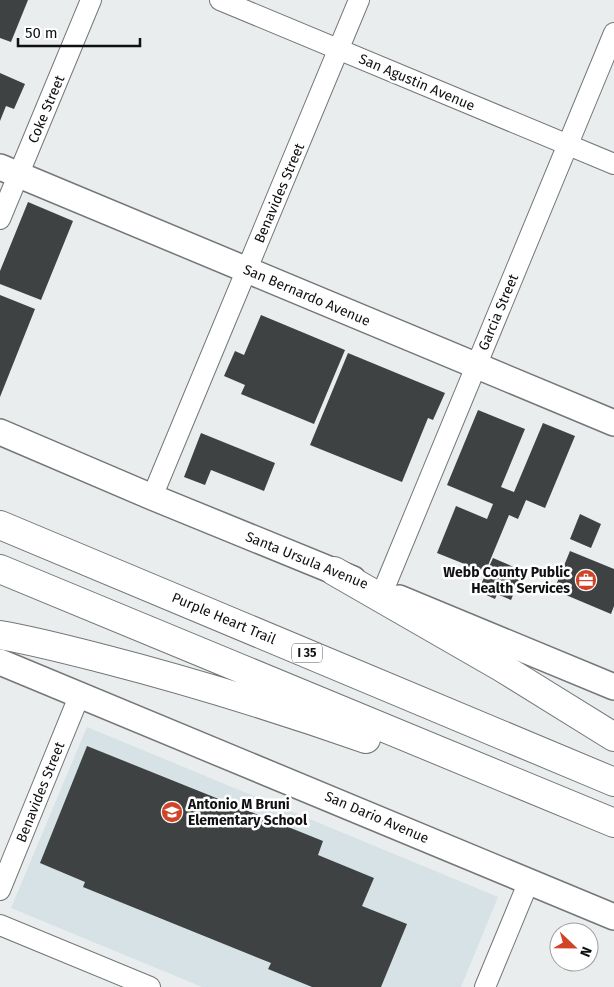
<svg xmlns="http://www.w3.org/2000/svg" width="614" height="987" viewBox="0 0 614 987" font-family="'Fira Sans',sans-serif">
<rect width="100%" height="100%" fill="#e9edee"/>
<path fill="#d6e2e6" d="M87,727L498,897L461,987H202L11,908Z"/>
<path fill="#3f4243" d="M0,0H28L11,42L0,38Z
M0,73L25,84L14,109L6,106L0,121Z
M28,202L73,221L41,300L0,284V271Z
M0,295L35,309L0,397Z
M261,315L345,350L314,424L241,394L245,385L224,376L235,351L244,355Z
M348,353L445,393L433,420L428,418L402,482L310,445Z
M478,410L525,429L501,487L514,492L543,423L575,436L545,508L526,500L518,519L509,515L484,575L466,567L467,565L437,553L456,506L487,519L493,504L447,485Z
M201,433L275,463L264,491L211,470L205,485L184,477Z
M580,514L601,524L591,548L570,539Z
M570,551L614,569V606L611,614L554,590Z
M493,558L523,571L511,600L497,594L495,599L478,591Z
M87,746L323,841L318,855L374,878L362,906L407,924L381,987H312L268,969L271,963L83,887L85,882L40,863Z"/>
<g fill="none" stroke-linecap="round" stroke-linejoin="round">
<g stroke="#737778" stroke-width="22">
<path id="minor" d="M220,0L614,164
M0,219L91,0
M152,497L359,0
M383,591L614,33
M0,890L80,694
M0,925L150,987
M485,987L529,881"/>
</g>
<g stroke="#737778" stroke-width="28">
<path id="major" d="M0,167L614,423
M0,432L152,497L353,579
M399,598L614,687
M0,662L614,917"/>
</g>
<g stroke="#737778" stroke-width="30">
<path id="highway" d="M0,525L614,782
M0,569L614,823
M334,571L501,667L614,737
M0,635C35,641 69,650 104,659C193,682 280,709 366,739"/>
</g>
<use href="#minor" stroke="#fff" stroke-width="20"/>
<use href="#major" stroke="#fff" stroke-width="25"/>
<use href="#highway" stroke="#fff" stroke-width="28"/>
</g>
<defs>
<g id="office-disc" transform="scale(1.125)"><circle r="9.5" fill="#d04528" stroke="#fff"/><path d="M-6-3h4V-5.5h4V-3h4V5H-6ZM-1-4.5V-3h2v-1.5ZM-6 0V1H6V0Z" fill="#fff"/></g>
<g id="school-disc" transform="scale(1.125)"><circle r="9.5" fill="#d04528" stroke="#fff"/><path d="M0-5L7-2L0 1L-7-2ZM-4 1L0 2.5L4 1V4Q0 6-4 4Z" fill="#fff"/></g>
</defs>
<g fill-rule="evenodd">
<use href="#office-disc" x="586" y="580"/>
<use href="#school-disc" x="172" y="812"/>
</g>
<g text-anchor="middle" stroke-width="5" stroke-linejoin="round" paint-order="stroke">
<rect fill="#fff" stroke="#585859" stroke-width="1" x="292" y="643.5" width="30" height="19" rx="4"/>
<g font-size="12" font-weight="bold" fill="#101112">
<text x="307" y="657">I 35</text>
</g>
<g font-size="14" fill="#101112" stroke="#fff">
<text transform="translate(417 82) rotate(23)" y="5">San Agustin Avenue</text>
<text transform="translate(46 109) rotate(-67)" y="5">Coke Street</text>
<text transform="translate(279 193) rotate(-67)" y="5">Benavides Street</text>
<text transform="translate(307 295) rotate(23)" y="5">San Bernardo Avenue</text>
<text transform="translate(498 312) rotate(-67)" y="5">Garcia Street</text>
<text transform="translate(307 560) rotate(22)" y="5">Santa Ursula Avenue</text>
<text transform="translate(224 618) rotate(23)" y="5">Purple Heart Trail</text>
<text transform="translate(40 792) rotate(-68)" y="5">Benavides Street</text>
<text transform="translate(377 817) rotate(23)" y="5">San Dario Avenue</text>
</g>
<g font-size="14" font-weight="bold" fill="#101112" stroke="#fff" text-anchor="end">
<text x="570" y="577">Webb County Public<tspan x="570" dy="16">Health Services</tspan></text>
<text x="188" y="809" text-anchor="start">Antonio M Bruni<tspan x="188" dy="16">Elementary School</tspan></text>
</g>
</g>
<g transform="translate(574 947) rotate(112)"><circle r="24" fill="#ffffff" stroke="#9fa0a0"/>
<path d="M0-4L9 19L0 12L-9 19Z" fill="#d04528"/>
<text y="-8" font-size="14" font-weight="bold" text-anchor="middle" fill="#101112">N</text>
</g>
<path d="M18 38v8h122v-8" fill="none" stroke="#101112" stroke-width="2.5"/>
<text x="25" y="38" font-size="15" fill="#101112" stroke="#ffffff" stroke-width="4" paint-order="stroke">50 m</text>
</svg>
